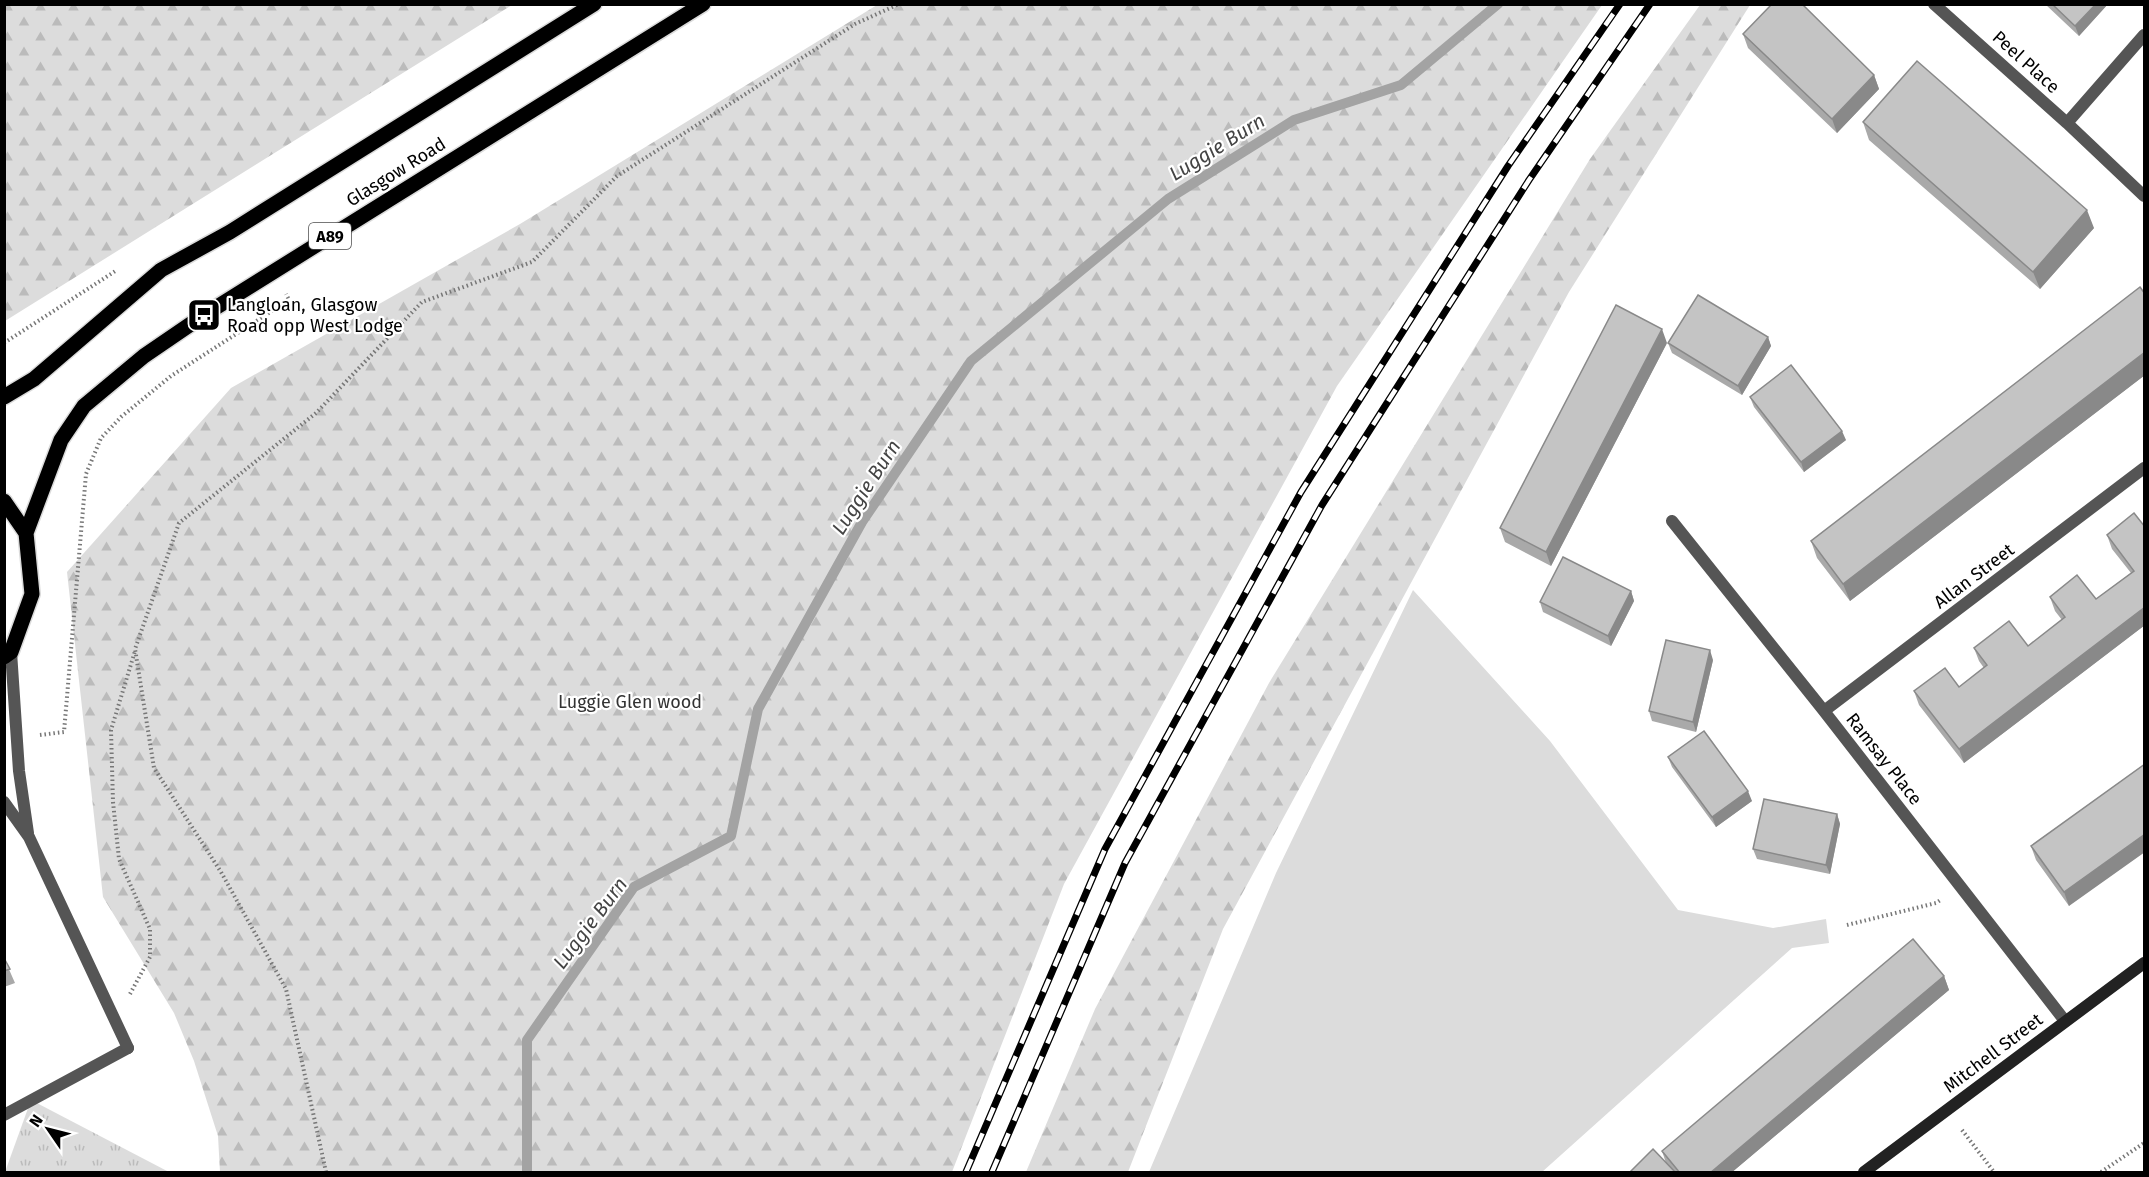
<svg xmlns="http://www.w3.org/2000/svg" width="2149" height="1177" viewBox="0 0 2149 1177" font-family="'Fira Sans',sans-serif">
<defs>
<pattern id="grass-tufts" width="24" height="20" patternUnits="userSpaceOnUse" patternTransform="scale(1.5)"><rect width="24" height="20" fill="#dcdcdc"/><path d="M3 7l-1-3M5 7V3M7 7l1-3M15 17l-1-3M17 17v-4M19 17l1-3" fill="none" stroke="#bbb"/></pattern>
<pattern id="forest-firs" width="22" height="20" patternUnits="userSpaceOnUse" patternTransform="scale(1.5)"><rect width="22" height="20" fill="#dcdcdc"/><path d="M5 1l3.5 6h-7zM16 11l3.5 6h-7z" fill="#bbb"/></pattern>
</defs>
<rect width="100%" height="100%" fill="#fff"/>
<path fill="url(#grass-tufts)" d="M31,1100L169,1172H5Z"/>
<path fill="url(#forest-firs)" d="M5,4H512V5L5,321Z
M877,5H1602L1337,386L1064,884L952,1172H220L218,1136L194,1061L174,1013L103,897L67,572L231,388L520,224Z
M1700,5H1750L1569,292L1223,929L1128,1172H1026L1095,1009L1269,683L1590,159Z"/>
<path fill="#dcdcdc" d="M1413,590L1550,741L1678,910L1773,928L1826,919L1829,943L1792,948L1542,1172H1149L1276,873Z"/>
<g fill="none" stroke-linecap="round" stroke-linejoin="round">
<path stroke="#a3a3a3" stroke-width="10" d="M527,1172V1040L634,887L731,836L758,709L862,522L971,361L1168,199L1294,120L1401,85L1498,4"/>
<g stroke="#dbdbdb" stroke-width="18">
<path id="primary" d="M4,397L34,379L161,270L230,232L594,4
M4,501L26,533
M4,657L11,652L32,594L26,533L61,440L84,406L144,356L204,315L703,4"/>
</g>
<path stroke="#777" stroke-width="4" stroke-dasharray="1.5 3" stroke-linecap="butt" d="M4,343L117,270
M40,735L64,732L86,474L101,438L121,417L171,376L289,300L286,294
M1847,925L1936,903L1942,899
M130,994L150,957V929L119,859L113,802L111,730L135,651
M1962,1130L1994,1172
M326,1172L286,989L221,872L154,768L135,649L179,523L316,413L422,302L532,262L617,176L855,24L899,4
M2101,1172L2144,1143"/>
<path stroke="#555" stroke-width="12" d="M4,1115L128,1048"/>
<path stroke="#555" stroke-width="12" d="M1934,4L2067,123
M2144,35L2067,123L2144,196
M1672,521L1824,711L2065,1021
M11,652L19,771L28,833
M1824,711L2144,468
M4,802L29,837L128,1048"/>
<path stroke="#222" stroke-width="12" d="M1864,1172L2144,963"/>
<use href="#primary" stroke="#000" stroke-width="15"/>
<g stroke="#000" stroke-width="7">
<path id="rail" d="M966,1172L1105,849L1301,492L1508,166L1620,4
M992,1172L1125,863L1322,505L1529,180L1650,4"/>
</g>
<use href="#rail" stroke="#fff" stroke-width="4.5" stroke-dasharray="14" stroke-linecap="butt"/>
</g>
<path fill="#a9a9a9" d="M2045,4H2108L2079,36Z
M1743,34L1874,75L1879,89L1837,133L1748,48Z
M1863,122L2094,228L2040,289L1869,140Z
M2145,294V375L1850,601L1817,558L1811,541Z
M1768,337L1771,346L1742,395L1672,353L1668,343Z
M1667,343L1551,566L1505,542L1500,528Z
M1750,397L1846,440L1804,472L1754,407Z
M2145,527V625L1964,763L1919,705L1914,691L1959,687L1984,668L1979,661L1974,648L2028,646L2062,620L2055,611L2050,597L2096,599L2131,573L2112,549L2107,535Z
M1631,591L1634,601L1611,646L1543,612L1540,602Z
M1713,660L1696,732L1652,721L1649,711Z
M1668,757L1752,801L1716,827L1672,767Z
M2145,764L2069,906L2036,860L2031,846Z
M1837,814L1840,824L1830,874L1757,859L1753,849Z
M4,958L15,983L4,987Z
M1944,976L1949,990L1731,1173H1629L1666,1163L1662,1151Z"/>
<path fill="#898989" d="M2096,4H2108L2079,36L2075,26Z
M1874,75L1879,89L1837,133L1832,119Z
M2087,210L2094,228L2040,289L2033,272Z
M1662,329L1667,343L1551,566L1546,552Z
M1768,337L1771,346L1742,395L1738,386Z
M2145,352V375L1850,601L1843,584Z
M1842,431L1846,440L1804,472L1801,462Z
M1631,591L1634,601L1611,646L1608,636Z
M2145,607V625L1964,763L1959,749Z
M1710,650L1713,660L1696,732L1693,722Z
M1748,791L1752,801L1716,827L1712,817Z
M1837,814L1840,824L1830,874L1826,865Z
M2145,834V852L2069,906L2064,892Z
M1944,976L1949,990L1731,1173H1710Z"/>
<path fill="#c4c4c4" stroke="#898989" stroke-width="1.5" d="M1772,4H1802L1874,75L1832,119L1743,34Z
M2052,4H2096L2075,26Z
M1917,61L2087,210L2033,272L1863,122Z
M2140,287L2145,294V352L1843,584L1811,541Z
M1698,295L1768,337L1738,386L1668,343Z
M1616,305L1662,329L1546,552L1500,528Z
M1791,365L1842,431L1801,462L1750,397Z
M2134,513L2145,527V607L1959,749L1914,691L1945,668L1959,687L1987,665L1974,648L2009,621L2028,646L2065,617L2050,597L2077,575L2096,599L2134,571L2107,535Z
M1563,557L1631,591L1608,636L1540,602Z
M1666,640L1710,650L1693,722L1649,711Z
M1704,731L1748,791L1712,817L1668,757Z
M2145,764V834L2064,892L2031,846Z
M1764,799L1837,814L1826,865L1753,849Z
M1913,939L1944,976L1710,1173H1680L1662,1151Z
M4,958L10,969L4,971Z
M1653,1149L1676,1173H1629Z"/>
<defs>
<g id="bus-square" transform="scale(1.725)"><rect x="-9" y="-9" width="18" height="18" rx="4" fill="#000" stroke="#fff"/><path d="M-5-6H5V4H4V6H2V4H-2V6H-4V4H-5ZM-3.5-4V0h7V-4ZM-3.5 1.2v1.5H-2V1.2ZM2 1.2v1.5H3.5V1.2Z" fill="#fff"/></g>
</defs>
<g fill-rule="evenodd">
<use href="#bus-square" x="204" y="315"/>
</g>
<g text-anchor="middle" stroke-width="4.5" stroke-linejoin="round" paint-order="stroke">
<rect fill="#fff" stroke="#4c4c4c" stroke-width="1.5" x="309" y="223" width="42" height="26" rx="4.5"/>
<g font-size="16" font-weight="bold" fill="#000">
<text x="330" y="242">A89</text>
</g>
<g font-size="18" fill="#000" stroke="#fff">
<text transform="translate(2026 62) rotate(42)" y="6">Peel Place</text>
<text transform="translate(396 172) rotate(-32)" y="6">Glasgow Road</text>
<text transform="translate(1974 576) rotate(-37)" y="6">Allan Street</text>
<text transform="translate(1884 759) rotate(52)" y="6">Ramsay Place</text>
<text transform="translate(1993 1053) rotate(-37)" y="6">Mitchell Street</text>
</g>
<g font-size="18" fill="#000" stroke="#fff" text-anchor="start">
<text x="227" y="311">Langloan, Glasgow<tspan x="227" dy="21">Road opp West Lodge</tspan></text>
</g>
<g font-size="18" fill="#333" stroke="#fff">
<text x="630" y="708">Luggie Glen wood</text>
</g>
<g font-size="20" font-style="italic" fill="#444" stroke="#fff">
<text transform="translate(1217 147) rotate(-32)" y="7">Luggie Burn</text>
<text transform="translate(866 487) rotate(-57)" y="7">Luggie Burn</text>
<text transform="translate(590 923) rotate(-53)" y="7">Luggie Burn</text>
</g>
</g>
<rect width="2149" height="1177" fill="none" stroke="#000000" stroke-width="12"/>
<g transform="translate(48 1129) rotate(305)" stroke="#ffffff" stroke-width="4.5" paint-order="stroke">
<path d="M0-4.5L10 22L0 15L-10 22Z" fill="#000000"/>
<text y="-9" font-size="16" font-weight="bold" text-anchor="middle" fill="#000000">N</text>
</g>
</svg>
